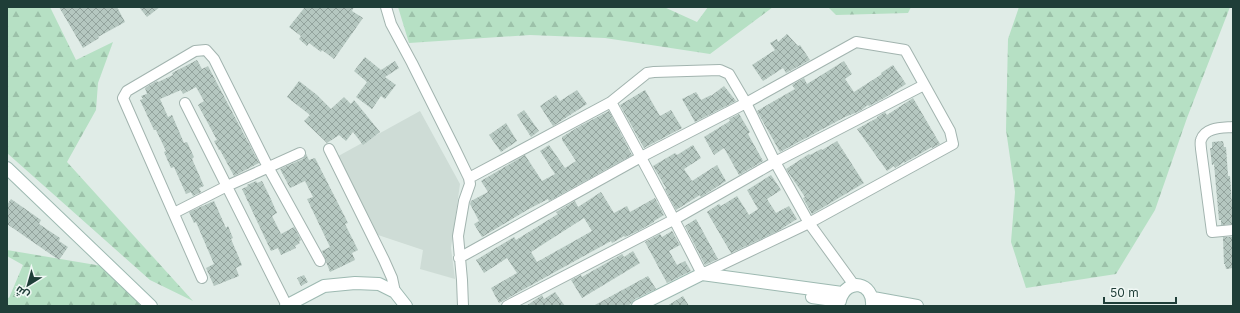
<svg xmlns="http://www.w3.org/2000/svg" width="1240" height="313" viewBox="0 0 1240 313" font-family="Inter,Cairo,sans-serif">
<defs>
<pattern id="forest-firs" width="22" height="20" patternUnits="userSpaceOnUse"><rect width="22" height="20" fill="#b6e0c4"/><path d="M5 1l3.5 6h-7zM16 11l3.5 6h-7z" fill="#9cc1a9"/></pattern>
<pattern id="building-cross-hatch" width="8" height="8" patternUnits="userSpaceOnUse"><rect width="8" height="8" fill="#b5c7c0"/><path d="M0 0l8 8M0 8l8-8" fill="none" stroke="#93a39d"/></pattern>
</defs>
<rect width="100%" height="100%" fill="#e0ece7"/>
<path fill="#cedcd6" d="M420,111L460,184L451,248L455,279L420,269L423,250L372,233L333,159Z"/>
<path fill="url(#forest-firs)" d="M7,7H50L76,60L113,42L98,83L96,110L67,162L193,301L150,280L7,153Z
M398,7H664L697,22L708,7H773L710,54L605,38L530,35L409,43Z
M828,7H911L908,13L836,15Z
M1019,7H1230L1187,118L1155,210L1116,274L1026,288L1011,242L1015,192L1006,130L1008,39Z
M7,250L102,266L145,306H7V297L9,298L23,265L7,256Z"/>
<path fill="url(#building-cross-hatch)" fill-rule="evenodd" d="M59,7H117L125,22L98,37L99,38L83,48Z
M139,7H160L147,17Z
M305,7H354L352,11L363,18L334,59L322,50L321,52L309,43L307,46L299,39L301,36L289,27Z
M787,34L798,46L800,45L810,60L786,73L783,68L763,81L752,65L775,50L770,43L777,39L778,42Z
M365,57L381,70L395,61L399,68L385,77L396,85L385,99L381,96L372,109L356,97L367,82L354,71Z
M197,60L202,69L208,66L259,163L234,176L220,150H219L214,141L217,140L198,105L204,101L196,87L183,94L181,90L160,99L168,117L172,115L184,143L187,142L194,157L192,159L204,186L199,188L201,192L193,196L191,192L186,194L174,167L171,168L164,152L166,151L156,130H154L140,100L143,99L141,96L147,94L145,88L157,81L158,82L173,75L172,73Z
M844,61L852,74L845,79L854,92L882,74L881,73L893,65L906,84L886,97L869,106L868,105L860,111L845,117L780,152L757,111L795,89L792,85L804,78L807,84Z
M299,81L317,95L331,109L344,97L351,104L354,100L380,132L363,145L353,132L346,141L339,135L327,143L304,121L310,115L287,97Z
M724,86L736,101L695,122L682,99L696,92L701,100L711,95V96Z
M577,90L587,104L553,126L540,106L556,95L560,101Z
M645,90L660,116L671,110L682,128L644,148L620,105Z
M913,98L940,144L932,148V147L904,163V162L895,168L894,166L887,171L857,129L877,118V117L885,112L887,115Z
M524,110L539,131L531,137L517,115Z
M609,111L632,155L549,201L548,199L527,210L482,237L474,224L479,221L470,204L471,201L488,192L481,181L525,155L542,181L555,174L540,151L549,145L565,168L576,161L562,140V137L580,126Z
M739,114L750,132L748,134L763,161L739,175L724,148L714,155L704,137L730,121L729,119Z
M506,123L517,141L501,152L489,135Z
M837,141L864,183L812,214L803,198L805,197L786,169L809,154L810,155L821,149L822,150Z
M1223,141L1224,147H1226L1228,176H1230L1233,219V224L1221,225V220H1219L1214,164L1212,165L1210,148H1212V142Z
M693,145L701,158L684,169L692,181L717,165L726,181L701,197L700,195L676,210L665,189L666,188L653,166L675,153L677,155Z
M306,154L309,160L315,158L348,223L345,224L358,250L352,253L355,260L330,272L322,251L330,247L307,199L313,197L305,181L290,188L280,169L303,159Z
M771,175L781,190L767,199L776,213L789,206L797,219L778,231L731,253L707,212L719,204L721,206L737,196L749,215L758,209L747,190Z
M256,181L257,183L262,181L269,195L277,213L272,216L281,234L294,227L301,240L299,242L300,243L295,246L296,248L281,255L278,248L271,251L242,189L248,186L247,185Z
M601,192L614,213L627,206L630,212L655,198L664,215L654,221V222L638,231L625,237L624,236L612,243L611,241L499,303L491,288L517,273L507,258L484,273L476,260L514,237L516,240L558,214L556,212L575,201L578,207ZM584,218L592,231L537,262L531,252Z
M11,199L41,220L39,224L60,238L59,241L68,247L59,260L7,224V205Z
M214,201L226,228L228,226L233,238L231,239L242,265L236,268L239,276L214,286L206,268L214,264L196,222L194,223L189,212Z
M696,219L718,259L705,265L685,226Z
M672,231L680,245L669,251L677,265L685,261L691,271L667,283L645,242L660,234L662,237Z
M1223,237H1233V268L1226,269L1225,264H1224Z
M633,251L640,263L582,298L571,280L581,275L582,277L622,254L624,257Z
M304,275L308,282L301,286L297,278Z
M648,276L656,289L635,299L631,304L627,306H593Z
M555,292L565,306H526L542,295L544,299Z
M683,296L689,306H667Z"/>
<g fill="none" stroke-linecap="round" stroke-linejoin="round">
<g stroke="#a2b4af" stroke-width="12">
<path id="street" d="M386,7L391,24L412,63L455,149L469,178L470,184L464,201L458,236L462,280L463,306
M185,103L287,306
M1233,127C1222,128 1205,127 1201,140C1200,142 1201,147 1201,149L1212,232L1233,230
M329,149L384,260L392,278L395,292
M469,178L611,102L647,73L654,72L720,70L729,74L746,103L775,162L809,223L854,285
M174,213L227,186L300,153
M459,258L641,157L746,103L856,42L905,50L950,131L953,144L809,223L702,274C673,216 642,159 611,102
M202,278L123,98L127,91L195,51L206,50L214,59L268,167L320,261
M507,306L675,219L775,162L924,85"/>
</g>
<g stroke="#9db9b1" stroke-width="14">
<path id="secondary" d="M7,168L151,306
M812,297L840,301
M873,298L917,306
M840,300C847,277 874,282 872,306
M286,306L324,286L355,283L379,284L395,292L406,306
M638,306L702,274L842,293"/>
</g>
<use href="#street" stroke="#fff" stroke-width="10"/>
<use href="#secondary" stroke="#fff" stroke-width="12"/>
</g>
<rect width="1240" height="313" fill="none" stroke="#1f3e38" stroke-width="16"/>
<g transform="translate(28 285) rotate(217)" stroke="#f0f8f5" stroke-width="3" paint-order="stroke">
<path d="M0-3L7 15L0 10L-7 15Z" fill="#1f3e38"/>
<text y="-6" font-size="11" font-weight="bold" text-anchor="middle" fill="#1f3e38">ش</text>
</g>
<path d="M1104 297v6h72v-6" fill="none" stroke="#1f3e38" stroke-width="2"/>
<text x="1110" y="297" font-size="12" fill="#1f3e38" stroke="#f0f8f5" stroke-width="3" paint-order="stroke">50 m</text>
</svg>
